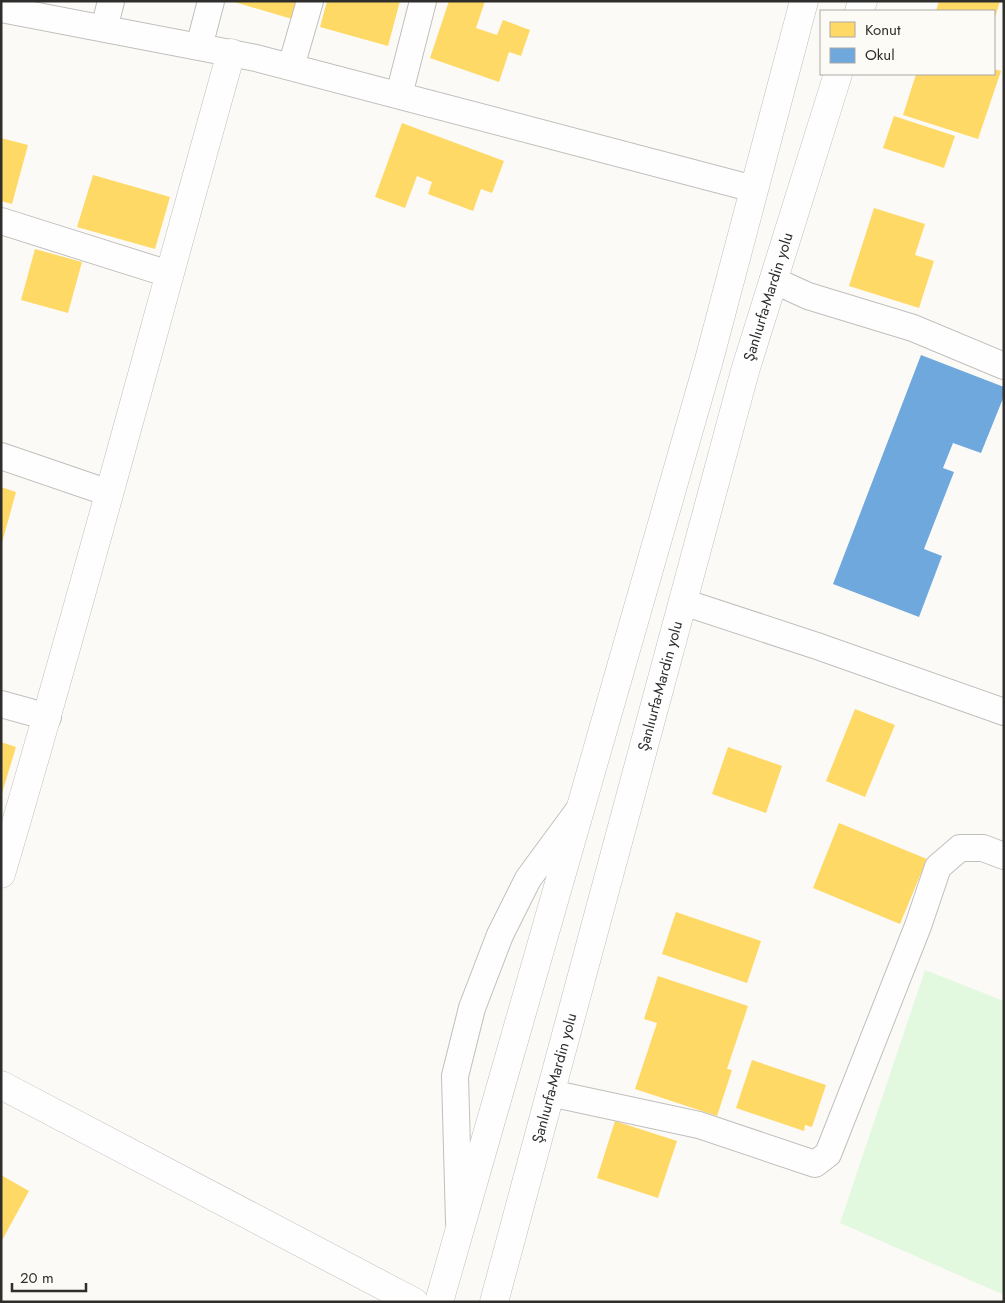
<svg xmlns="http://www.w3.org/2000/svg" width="1005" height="1303" viewBox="0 0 1005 1303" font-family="Jost,sans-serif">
<rect width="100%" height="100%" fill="#fcfaf7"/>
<path fill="#e2f9df" d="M925,970L1004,1001V1295L840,1223Z"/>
<path fill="#ffd966" d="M231,1H297L292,19Z
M327,1H400L388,46L320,27Z
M449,1H485L476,28L497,35L503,20L530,30L521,56L509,52L499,82L430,58Z
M939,1H1000L994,21V11H936Z
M994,69L1001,71L978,139L903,115L916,74H994Z
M894,116L955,136L944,168L883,148Z
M402,123L504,161L492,193L481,189L473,211L428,194L432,182L417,176L405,208L375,197Z
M1,138L28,145L12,204L1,201Z
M93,175L170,197L155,249L77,227Z
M874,208L925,224L915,255L934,261L919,308L849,286Z
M35,249L82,262L68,313L21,300Z
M1,487L16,492L2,543H1Z
M855,709L895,725L865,797L826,781Z
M1,742L16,747L2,793H1Z
M728,747L782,766L766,813L712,794Z
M839,823L927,859L900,924L813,888Z
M676,912L761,941L747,983L662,954Z
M658,976L748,1006L727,1069L732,1070L717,1116L635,1089L657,1023L644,1019Z
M752,1060L826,1085L812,1127L805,1125L804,1131L736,1108Z
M615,1121L677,1141L658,1198L597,1178Z
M1,1175L29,1191L1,1242Z"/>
<path fill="#6fa8dc" d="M921,355L1004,387V396L981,453L953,443L943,468L954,472L924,549L942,556L919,617L833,584Z"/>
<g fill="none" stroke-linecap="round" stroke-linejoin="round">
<g stroke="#c0bfbd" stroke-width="28">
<path id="street" d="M1,9L256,58L754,189
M104,29L111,1
M199,47L211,1
M291,67L310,1
M399,95L423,1
M1,221L169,274
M773,280L808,296L913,328L1004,366
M1,456L109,493
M683,602L817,646L1004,712
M1,704L48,717
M550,1093L699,1125L815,1164L828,1154L918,926L938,867L960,848H983L1004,856
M459,1222L455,1076L472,1008L500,935L528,879L578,811"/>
</g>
<g stroke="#c0bfbd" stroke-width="29">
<path id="secondary" d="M1,874C82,601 154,327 231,53
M1,1085L414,1302"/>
</g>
<g stroke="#c0bfbd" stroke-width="29">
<g id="highway">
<path d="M859,11L863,1"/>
<path d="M439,1302L709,360L804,1"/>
<path id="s1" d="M494,1302L745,371L838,74"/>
</g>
</g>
<use href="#street" stroke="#fffefe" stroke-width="26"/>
<use href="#secondary" stroke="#fffefe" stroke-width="28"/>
<use href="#highway" stroke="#fffefe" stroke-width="28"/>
</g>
<g text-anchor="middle" stroke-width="5" stroke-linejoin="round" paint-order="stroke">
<g font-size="15" fill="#2f2e2d" stroke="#fdfbf6">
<text dy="5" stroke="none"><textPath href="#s1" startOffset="1042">Şanlıurfa-Mardin yolu</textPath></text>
<text dy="5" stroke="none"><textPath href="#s1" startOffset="638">Şanlıurfa-Mardin yolu</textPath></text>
<text dy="5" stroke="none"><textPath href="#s1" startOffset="232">Şanlıurfa-Mardin yolu</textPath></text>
</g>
</g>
<rect width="1005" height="1303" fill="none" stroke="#2f2e2d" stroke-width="5"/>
<rect x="820" y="10" width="175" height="65" fill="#fdfbf6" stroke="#aba9a6"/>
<rect x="830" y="22" width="25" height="15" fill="#ffd966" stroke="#aba9a6"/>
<text x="865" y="35" font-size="15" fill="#2f2e2d">Konut</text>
<rect x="830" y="48" width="25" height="15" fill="#6fa8dc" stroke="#aba9a6"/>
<text x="865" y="60" font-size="15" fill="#2f2e2d">Okul</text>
<path d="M12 1283v8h74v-8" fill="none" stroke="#2f2e2d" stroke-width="2.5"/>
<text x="20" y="1283" font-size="15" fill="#2f2e2d" stroke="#fdfbf6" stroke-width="4" paint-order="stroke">20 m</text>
</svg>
